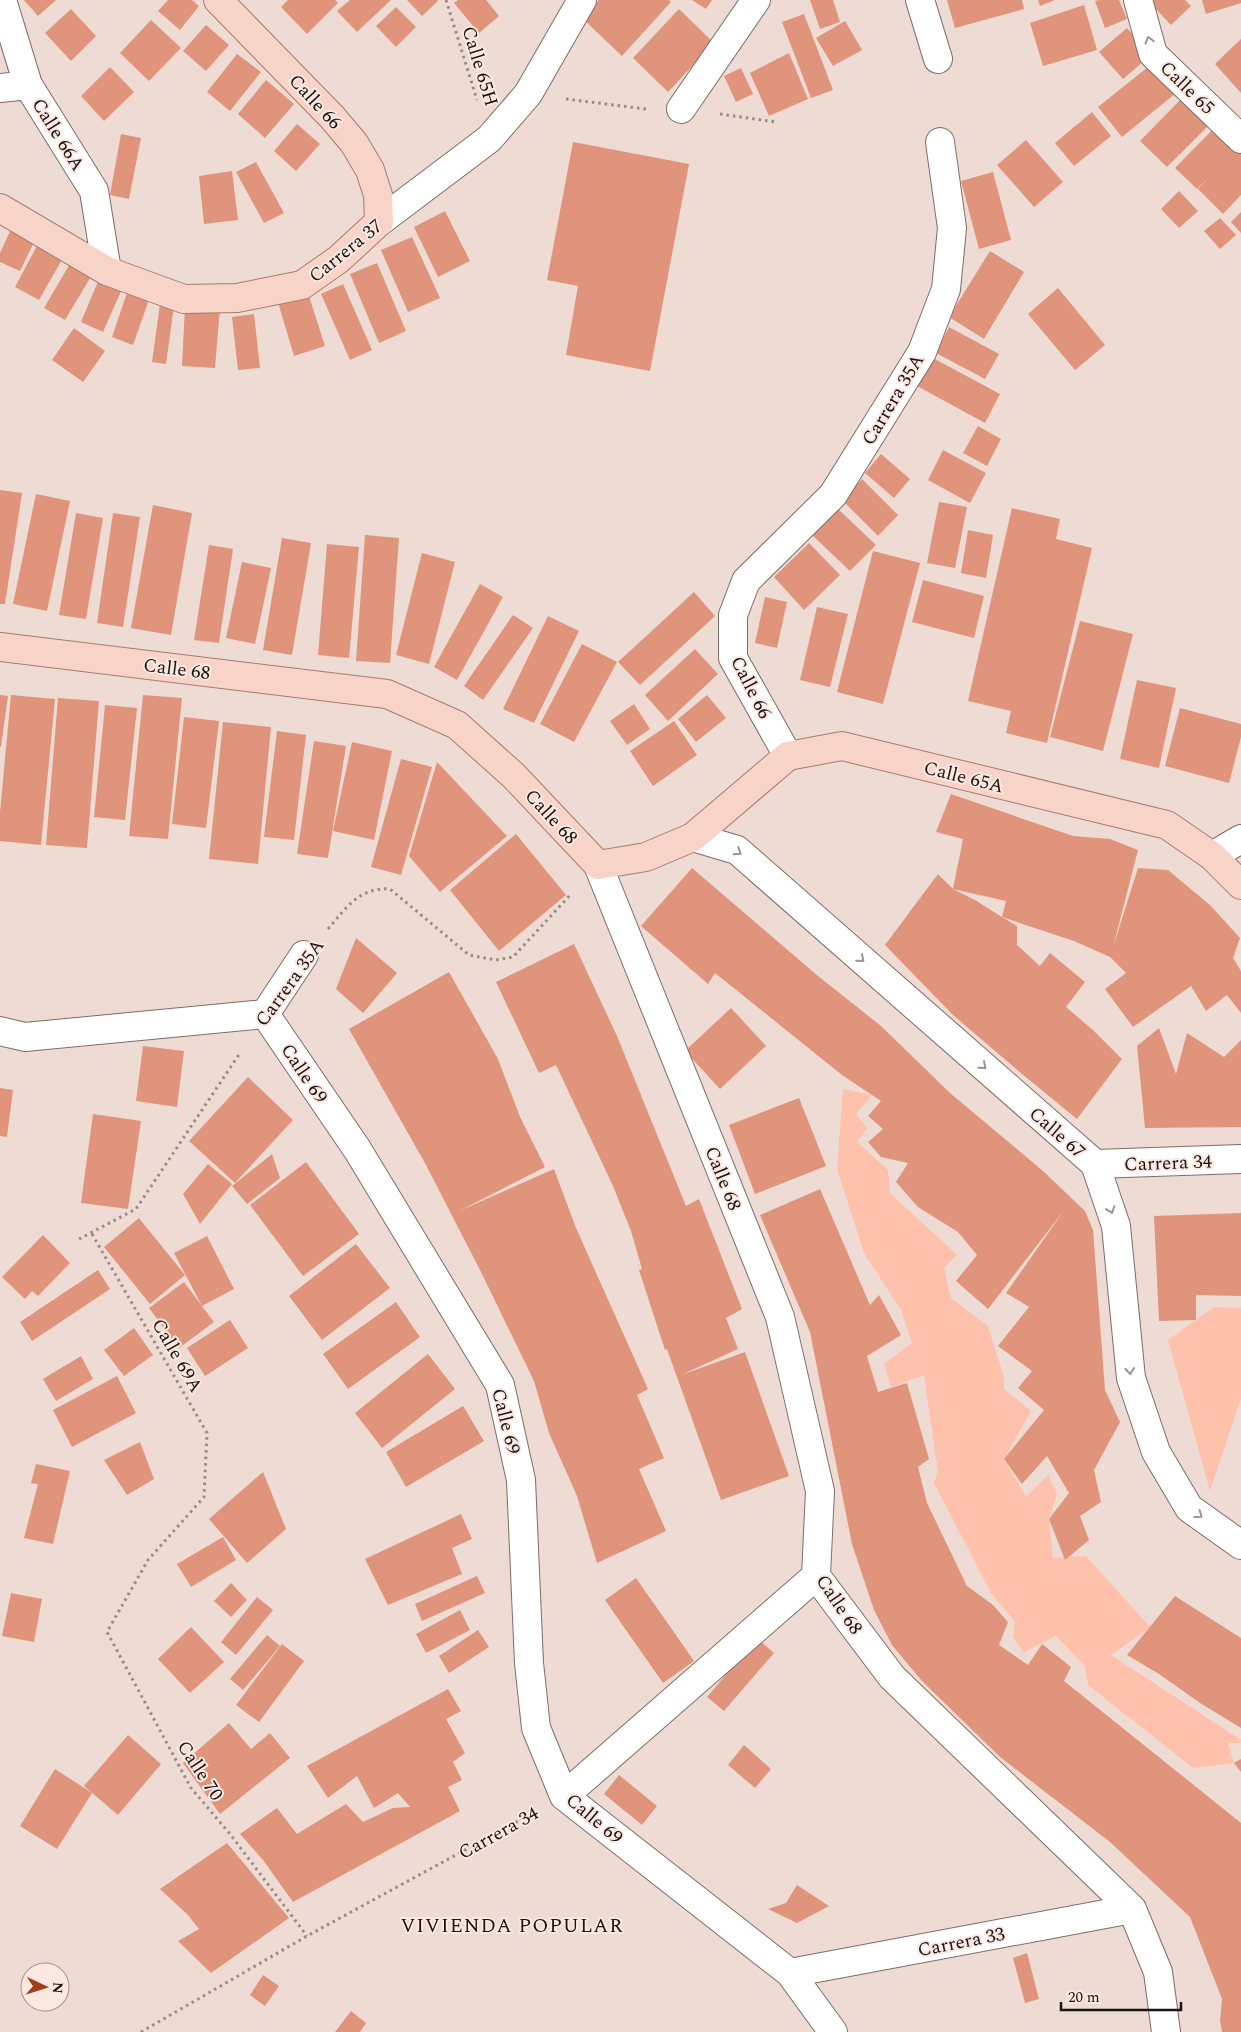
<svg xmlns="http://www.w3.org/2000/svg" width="1241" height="2032" viewBox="0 0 1241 2032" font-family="Spectral,serif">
<rect width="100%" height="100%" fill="#eedbd4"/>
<path fill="#ffc0ac" d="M843,1089L872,1095L856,1114L867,1128L857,1142L888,1170L890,1193L957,1255L944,1268L951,1298L988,1326L1004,1377V1389L1031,1411L1004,1459L1026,1497L1048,1475L1057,1494L1049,1519L1053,1558L1086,1556L1150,1627L1111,1655L1241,1740V1743H1228L1234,1763L1193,1768L1088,1685L1085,1666L1056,1636L1024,1652L1013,1637L1015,1622L991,1593L934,1483L938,1471L924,1375L891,1387L884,1364L912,1343L901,1310L864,1253L837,1169Z
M1214,1307L1241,1308V1399L1210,1491L1168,1340Z"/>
<path fill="#e0947c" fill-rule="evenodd" d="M24,0H56L38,16Z
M168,0H192L199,6L180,30L158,11Z
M288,0H335L338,3L307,34L281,7Z
M350,0H391L357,32L337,11Z
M407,0H437L438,1L422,16Z
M458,0H486L499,16L479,33L454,3Z
M599,0H669L671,2L622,56L582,18Z
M692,0H712L706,9Z
M810,0H833L840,22L820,29Z
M947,0H1022L1024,9L955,28Z
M1038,0H1055L1040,6Z
M1099,0H1119L1127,19L1105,28L1095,1Z
M1147,0H1185L1191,6L1171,25Z
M1202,0H1241V3L1206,14Z
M1084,5L1097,50L1043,66L1030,23Z
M396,7L416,27L396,47L376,26Z
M71,9L96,36L71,61L45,33Z
M679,9L714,43L668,92L633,58Z
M804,14L833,90L811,98L782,22Z
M151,20L181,48L149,81L120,53Z
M845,21L862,50L833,66L816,38Z
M206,25L229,45L206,71L183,51Z
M1127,28L1151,55L1123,79L1099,52Z
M1241,39V93L1215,64Z
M789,53L808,99L769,116L750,73Z
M237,54L261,72L230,111L207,92Z
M1153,63L1176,93L1122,137L1098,107Z
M110,67L134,92L104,121L81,96Z
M741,68L753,94L736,102L724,76Z
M266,80L294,104L265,138L238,114Z
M1184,96L1211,123L1167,167L1140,141Z
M1092,112L1111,136L1074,166L1055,143Z
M1220,122L1241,144V195L1223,214L1198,189L1212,174L1197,189L1175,168Z
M297,124L320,144L296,171L274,151Z
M121,134L141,138L129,199L110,195Z
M1026,140L1063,182L1034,207L997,165Z
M573,142L689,164L650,371L566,355L578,286L547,280Z
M256,162L284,213L264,223L236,172Z
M232,171L238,220L204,224L199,176Z
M993,172L1011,240L979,249L961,181Z
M1179,191L1198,211L1179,228L1161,209Z
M445,211L470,261L438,277L414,227Z
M1241,212V233L1231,222Z
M1220,218L1236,235L1220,249L1204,231Z
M12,227L36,238L20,271L0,262V253Z
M412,237L440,298L408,312L381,250Z
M39,242L64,256L39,300L15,287Z
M990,251L1024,272L984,339L949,317Z
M71,262L92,275L65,320L44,308Z
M377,263L406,331L379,343L350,274Z
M99,279L122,289L103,332L81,322Z
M343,284L372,350L350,360L321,294Z
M129,287L151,294L133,345L112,337Z
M1058,288L1105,345L1075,370L1028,314Z
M307,290L325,346L294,356L277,299Z
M160,304L174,306L166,364L152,362Z
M185,306L220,308L215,368L182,366Z
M254,314L260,368L238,370L232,317Z
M949,327L999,354L985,379L936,353Z
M74,328L105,351L83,382L52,360Z
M933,358L1000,394L985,423L917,386Z
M978,426L1001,439L987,466L963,453Z
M943,450L986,473L970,503L928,480Z
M881,454L910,479L894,498L865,473Z
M862,479L898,515L878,536L842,500Z
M0,490L22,493L5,604H0Z
M36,494L70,501L47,611L13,604Z
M939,502L967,507L955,568L927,563Z
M153,505L192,513L171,635L131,628Z
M837,508L876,545L850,571L812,535Z
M1012,508L1060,519L1056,539L1092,548L1047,743L1006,733L1011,711L968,701Z
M76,513L103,518L86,619L59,615Z
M113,513L140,517L123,627L97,623Z
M968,530L993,535L986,578L961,573Z
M365,535L399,538L390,663L356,661Z
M282,538L311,543L292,655L263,650Z
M809,543L840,575L804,610L774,577Z
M327,544L359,547L349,658L318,655Z
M209,545L233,549L219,643L194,640Z
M873,551L920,563L883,704L837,692Z
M422,553L455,562L429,664L396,655Z
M242,562L271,568L255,644L226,638Z
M923,580L984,596L974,638L912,622Z
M480,584L503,597L457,680L434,667Z
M694,592L715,616L640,685L618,662Z
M765,597L787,602L777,648L755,643Z
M817,607L848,614L830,687L800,680Z
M513,615L533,628L483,700L464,686Z
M548,616L579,631L534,723L503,709Z
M1080,621L1133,634L1103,751L1050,737Z
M582,644L617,662L574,742L540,724Z
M695,649L718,674L668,721L645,695Z
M1137,680L1176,688L1159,768L1120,759Z
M0,695L8,696L1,747H0Z
M11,695L55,699L41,845L0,841V812Z
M143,695L182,698L168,839L129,836Z
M707,695L726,718L696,742L678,719Z
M58,698L99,701L87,848L46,845Z
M634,704L650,729L627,745L610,721Z
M105,705L137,708L125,820L94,817Z
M1180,708L1241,724V737L1229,783L1165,766Z
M184,717L219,721L206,828L172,824Z
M674,721L697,755L653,786L630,751Z
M223,722L271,727L258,864L209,859Z
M277,731L306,735L294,840L264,837Z
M314,741L346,746L328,858L297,854Z
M352,742L392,751L374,840L333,831Z
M401,759L432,767L401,875L371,867Z
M437,762L507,836L440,892L409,856Z
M951,794L1073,836L1110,839L1138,850L1113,947L1138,868L1168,870L1211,906L1240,938L1233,958L1241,971V1013L1227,995L1206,1011L1191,986L1133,1027L1105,989L1126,973L1110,957L1074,941L1002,917L1017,926V945L1040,966L1050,953L1085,982L1066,1007L1094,1031L1122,1059L1077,1119L1022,1074L953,1015L885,945L938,874L953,889L963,839L936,832ZM953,889L1006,901L1002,917L975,900Z
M516,834L566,895L499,951L450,890Z
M692,868L818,976L881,1026L950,1093L1043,1171L1085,1211L1093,1230L1105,1390L1120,1422L1094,1470L1101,1502L1080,1516L1089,1540L1065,1560L1049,1519L1069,1493L1047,1456L1022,1484L1004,1459L1044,1410L1018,1388L1032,1371L998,1346L1029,1307L1006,1293L1065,1209L988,1309L956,1281L977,1255L958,1232L918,1207L896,1182L908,1163L881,1157L868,1142L883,1129L868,1116L881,1101L842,1075L715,973L708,984L641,926Z
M356,938L397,973L363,1013L336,989Z
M574,944L617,1036L686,1206L699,1199L742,1309L726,1318L738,1349L681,1375L745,1352L789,1476L721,1500L667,1349L665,1350L639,1270L642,1269L631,1231L613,1186L556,1065L539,1073L496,982Z
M449,972L498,1059L520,1117L545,1167L459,1211L554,1169L576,1228L648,1389L637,1395L664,1458L639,1469L666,1531L597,1563L577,1496L549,1433L534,1381L481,1272L426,1165L349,1029Z
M731,1008L766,1046L720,1089L685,1051Z
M1159,1028L1176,1074L1187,1033L1224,1057L1241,1040V1127L1145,1128L1137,1046Z
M143,1046L184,1051L177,1107L136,1101Z
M248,1077L293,1120L235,1183L189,1141Z
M0,1088L13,1090L7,1137L0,1136Z
M799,1098L826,1166L755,1194L729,1125Z
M93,1114L141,1121L128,1209L81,1203Z
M272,1154L280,1178L247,1204L232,1186Z
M306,1162L359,1234L303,1276L250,1205Z
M208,1164L232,1184L200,1224L183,1194Z
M820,1189L870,1305L879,1295L901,1335L867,1356L878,1392L907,1383L929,1459L918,1467L927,1503L967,1586L993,1605L1008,1622L999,1645L1028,1665L1042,1644L1071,1667L1064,1681L1241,1823V2032H1222L1220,2021L1222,1999L1190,1917L1110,1842L1000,1757L922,1681L892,1645L874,1610L852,1544L810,1332L760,1215Z
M1241,1213V1296L1196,1295V1320L1159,1321L1154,1216Z
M139,1218L185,1275L150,1304L104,1247Z
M43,1235L70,1263L38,1296L32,1291L25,1299L2,1277Z
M207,1236L234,1289L202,1306L174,1253Z
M356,1244L390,1288L322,1340L289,1296Z
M98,1270L110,1289L32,1341L20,1322Z
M184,1282L214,1322L179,1348L149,1308Z
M396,1302L420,1337L348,1389L323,1354Z
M230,1320L248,1348L205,1376L187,1348Z
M134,1328L153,1355L124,1376L104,1350Z
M428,1354L455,1389L382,1448L355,1413Z
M81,1356L93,1379L56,1401L43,1379Z
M117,1376L136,1413L72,1447L53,1410Z
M463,1406L484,1441L406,1487L386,1452Z
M140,1442L154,1479L127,1495L104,1460Z
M36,1464L70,1471L53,1544L24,1538L38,1484L31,1483Z
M263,1472L286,1529L247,1563L209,1519Z
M461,1514L472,1539L452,1548L462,1574L388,1605L365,1559Z
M223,1537L236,1560L191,1587L177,1564Z
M477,1576L485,1593L422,1621L415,1604Z
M636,1578L694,1661L663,1683L605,1600Z
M231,1583L247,1600L231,1617L214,1601Z
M11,1593L42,1599L34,1642L2,1636Z
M1175,1596L1241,1638V1728L1200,1703L1159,1674L1127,1655Z
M257,1597L273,1610L236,1655L221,1642Z
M460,1610L470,1630L426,1653L416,1634Z
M191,1627L224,1662L190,1693L158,1659Z
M478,1630L489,1647L449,1673L439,1656Z
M267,1635L280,1646L243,1690L230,1679Z
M757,1638L774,1653L724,1711L707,1697Z
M282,1644L304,1661L259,1722L236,1705Z
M448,1689L461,1711L446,1719L465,1753L453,1762L462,1780L448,1787L460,1811L293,1902L263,1860L240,1834L277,1808L297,1834L346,1804L363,1822L393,1808L410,1807L398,1793L374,1808L357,1776L328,1798L307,1766Z
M229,1723L251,1749L270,1733L290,1758L220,1814L183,1763Z
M128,1735L161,1764L118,1815L84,1786Z
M744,1745L771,1769L755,1788L728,1765Z
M1241,1759V1772L1234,1763Z
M55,1769L92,1793L57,1849L20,1826Z
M619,1775L657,1806L642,1825L604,1794Z
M227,1843L289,1918L211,1973L178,1941L199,1929L188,1915L160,1889Z
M797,1885L829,1906L797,1923L768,1909L786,1903Z
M1027,1953L1039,1999L1025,2003L1013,1958Z
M263,1975L279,1986L265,2006L250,1995Z
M351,2011L366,2023L360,2032H335Z"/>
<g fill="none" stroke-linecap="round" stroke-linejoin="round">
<g stroke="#7d6d67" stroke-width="30">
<path id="minor" d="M2,0L28,85L94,191L107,271
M920,0L938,59
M1138,0L1153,54L1241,139
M0,88L28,85
M681,109L756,0
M379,222L489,139L528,94L582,0
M788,756L733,658V615L746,581L833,495L922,352L946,289L952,228L940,142
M693,837L737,850L1095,1164L1116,1226L1131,1378L1156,1452L1189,1508L1241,1545
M1212,856L1241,839
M598,865L780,1317L820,1491L816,1576L892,1677L1132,1909L1158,1972L1166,2032
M265,1014L357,1149L500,1385L521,1480L529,1663L536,1728L564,1796L790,1973L833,2032
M265,1014L304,955
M0,1031L25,1037L265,1014
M1095,1164L1241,1159
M564,1796L816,1576
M790,1973L1132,1909"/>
</g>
<g stroke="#a77c6f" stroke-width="30">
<path id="major" d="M0,208L107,271L184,299L237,298L302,285L339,259L379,222L378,195L370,170L354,143L332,117L218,0
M0,647L387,694L457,725L514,776L598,865L646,857L693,837L788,756L842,746L1167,825L1212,856L1241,885"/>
</g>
<path stroke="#988a86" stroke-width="3" stroke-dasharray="2.5 4" stroke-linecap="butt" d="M446,0L477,100
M566,99L646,109
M720,114L776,122
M328,929C346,908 359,887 390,889L469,955L496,960L513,957L572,893
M92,1234L207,1433L204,1497L148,1560L107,1632L191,1788L230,1834L307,1936
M79,1239L136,1209L240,1053
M141,2032L307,1936L533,1813"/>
<use href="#minor" stroke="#fff" stroke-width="28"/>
<use href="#major" stroke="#f8d3c7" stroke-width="28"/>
</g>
<defs><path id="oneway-chevron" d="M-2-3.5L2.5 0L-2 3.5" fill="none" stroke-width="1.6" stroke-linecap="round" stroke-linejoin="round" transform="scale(1.25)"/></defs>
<g stroke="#989594">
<use href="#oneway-chevron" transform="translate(1149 40) rotate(-106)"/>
<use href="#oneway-chevron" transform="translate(738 852) rotate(33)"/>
<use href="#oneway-chevron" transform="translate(861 959) rotate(41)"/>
<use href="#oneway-chevron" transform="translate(983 1066) rotate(41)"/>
<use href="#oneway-chevron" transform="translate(1111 1210) rotate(71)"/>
<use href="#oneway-chevron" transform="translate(1130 1371) rotate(83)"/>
<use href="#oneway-chevron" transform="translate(1199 1515) rotate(36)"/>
</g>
<g text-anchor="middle" stroke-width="4" stroke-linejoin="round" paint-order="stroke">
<g font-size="19" fill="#191311" stroke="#fbe8e1">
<text transform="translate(481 66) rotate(73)" y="7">Calle 65H</text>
<text transform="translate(1188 87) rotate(44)" y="7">Calle 65</text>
<text transform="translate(316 101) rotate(47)" y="7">Calle 66</text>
<text transform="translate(59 134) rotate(58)" y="7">Calle 66A</text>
<text transform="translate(345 250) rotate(-39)" y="7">Carrera 37</text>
<text transform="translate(892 399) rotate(-59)" y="7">Carrera 35A</text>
<text transform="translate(177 668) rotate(7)" y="7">Calle 68</text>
<text transform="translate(752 687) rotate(63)" y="7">Calle 66</text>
<text transform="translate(964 776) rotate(14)" y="7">Calle 65A</text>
<text transform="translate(552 816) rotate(47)" y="7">Calle 68</text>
<text transform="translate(289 982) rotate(-54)" y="7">Carrera 35A</text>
<text transform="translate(305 1073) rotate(56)" y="7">Calle 69</text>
<text transform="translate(1058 1132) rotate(41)" y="7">Calle 67</text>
<text transform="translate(1168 1162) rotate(-2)" y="7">Carrera 34</text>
<text transform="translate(724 1178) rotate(68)" y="7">Calle 68</text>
<text transform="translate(178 1355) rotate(60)" y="7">Calle 69A</text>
<text transform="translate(507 1421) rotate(76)" y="7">Calle 69</text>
<text transform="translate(840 1604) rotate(56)" y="7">Calle 68</text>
<text transform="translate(201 1770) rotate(57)" y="7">Calle 70</text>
<text transform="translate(595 1818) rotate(40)" y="7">Calle 69</text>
<text transform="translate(498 1832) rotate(-29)" y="7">Carrera 34</text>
<text transform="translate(961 1941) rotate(-11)" y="7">Carrera 33</text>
</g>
<g font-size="20" letter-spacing="1" fill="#191311" stroke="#fbe8e1">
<text x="512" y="1932">VIVIENDA POPULAR</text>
</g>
</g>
<g transform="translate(45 1987) rotate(94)"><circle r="24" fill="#fbe8e1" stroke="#a1938e"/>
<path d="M0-4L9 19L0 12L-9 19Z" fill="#a33c18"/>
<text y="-8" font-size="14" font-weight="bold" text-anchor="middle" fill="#191311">N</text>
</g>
<path d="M1061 2002v8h120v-8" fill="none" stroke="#191311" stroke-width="2.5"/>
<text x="1068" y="2002" font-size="15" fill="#191311" stroke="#fbe8e1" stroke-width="4" paint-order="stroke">20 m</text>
</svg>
